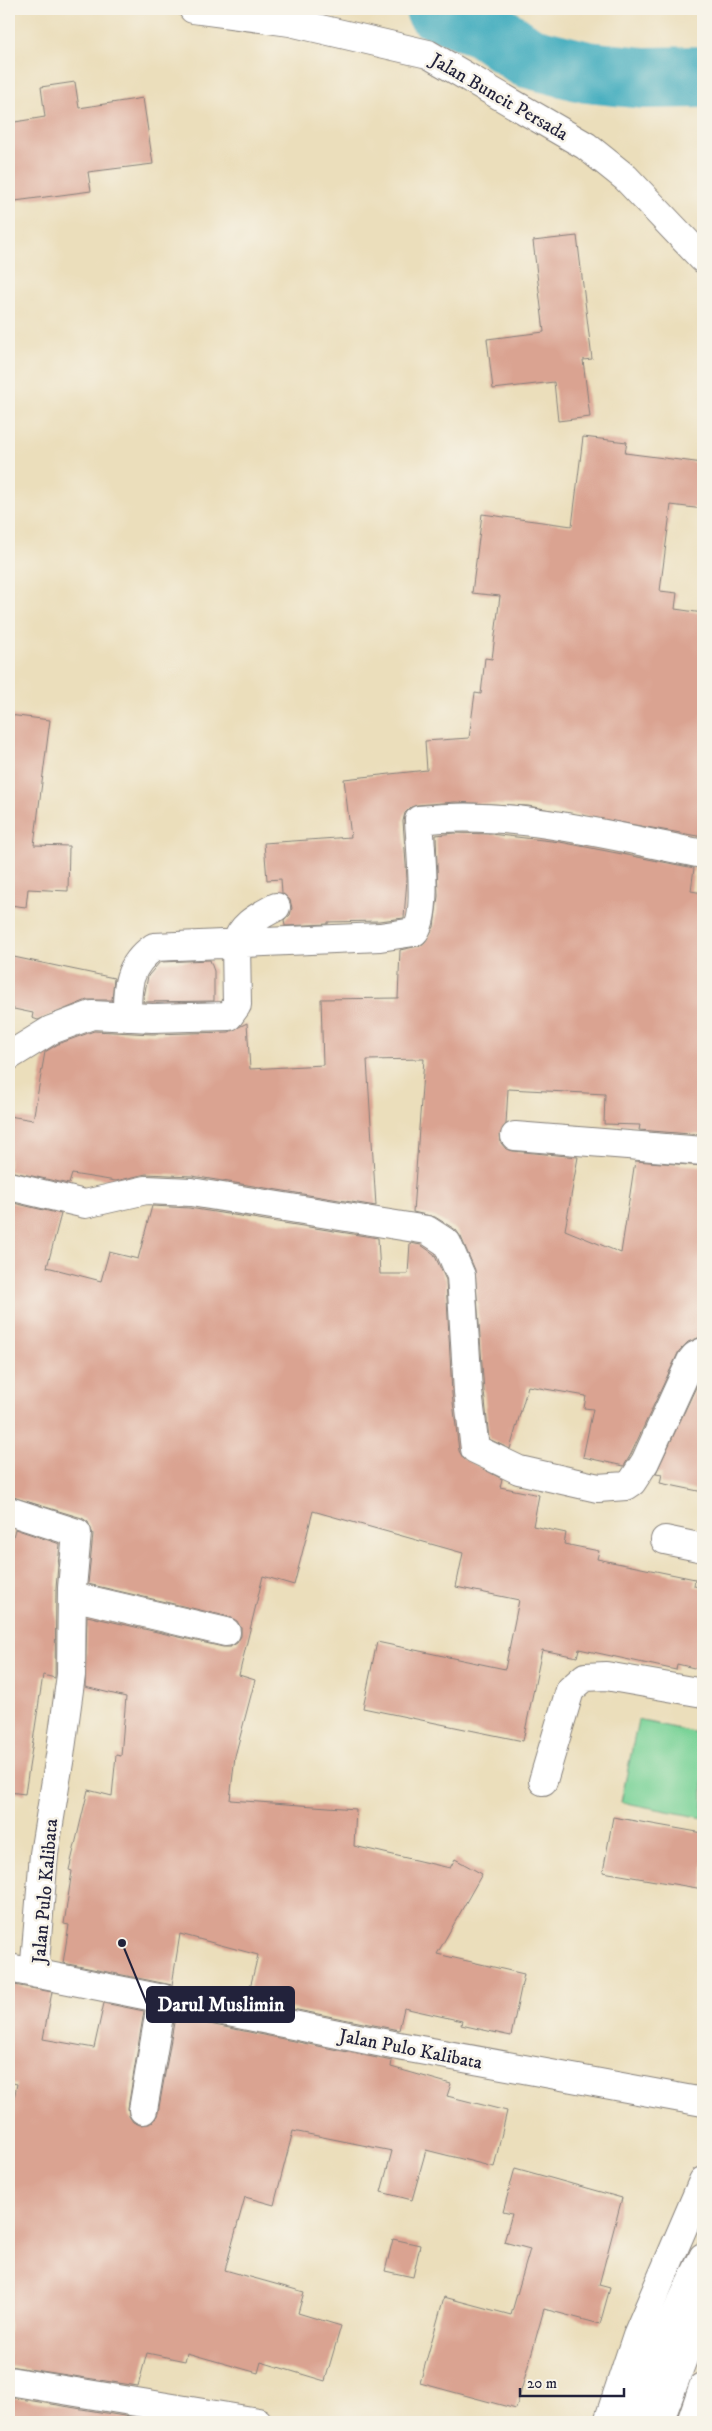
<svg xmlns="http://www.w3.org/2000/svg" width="712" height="2431" viewBox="0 0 712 2431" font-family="'IM FELL DW Pica',serif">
<rect width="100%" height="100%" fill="#f7f3e8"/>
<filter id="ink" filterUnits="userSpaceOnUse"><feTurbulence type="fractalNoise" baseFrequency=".02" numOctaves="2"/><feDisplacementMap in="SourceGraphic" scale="10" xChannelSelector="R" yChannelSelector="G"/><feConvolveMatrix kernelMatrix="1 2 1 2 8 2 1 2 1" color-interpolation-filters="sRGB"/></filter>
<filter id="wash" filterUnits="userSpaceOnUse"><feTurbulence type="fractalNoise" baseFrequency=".0096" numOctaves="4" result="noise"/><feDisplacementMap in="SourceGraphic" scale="20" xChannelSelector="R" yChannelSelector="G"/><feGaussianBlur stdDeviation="1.12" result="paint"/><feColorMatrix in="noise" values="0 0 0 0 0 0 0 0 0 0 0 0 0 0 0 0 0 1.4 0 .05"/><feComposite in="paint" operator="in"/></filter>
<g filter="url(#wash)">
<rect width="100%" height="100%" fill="#ebdebb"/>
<path fill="#7ad398" stroke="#4e7a6a" d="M638,1720L703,1734V1818L621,1802Z"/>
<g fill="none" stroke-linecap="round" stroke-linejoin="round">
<path stroke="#40acbe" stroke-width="62" d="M436,9L484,27L527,57L587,72L644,78L703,77"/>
</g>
<g id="blocks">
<path fill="#daa391" d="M75,82L79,108L143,98L153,164L88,172L91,191L15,201L9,160V123L45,117L41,87Z
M577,236L592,359L583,360L590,417L558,421L554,382L493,389L487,339L544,332L533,241Z
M583,437L627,442L625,453L703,463V509L671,505L660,591L677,593L675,609L703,613V837L528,806L455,802L417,805L411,807L405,813L403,821L407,879L404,918L379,921L328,922V924L285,926L284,920L290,915L292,908L290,900L282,893L281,879L267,880L264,843L351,837L344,779L427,770L425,741L469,738L475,693L481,694L485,658L492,659L500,596L472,593L482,514L572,526Z
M9,715L50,720L34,845L69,846L68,891L28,889L26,907L9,905Z
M455,833L490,834L560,842L694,868L691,891L703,893V1135L639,1130L640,1125L604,1124L605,1094L508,1089L506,1124L500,1134L501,1143L506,1149L513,1151L578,1157L565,1230L621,1253L635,1161L703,1166V1336L688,1342L679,1351L631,1454L624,1466L583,1457L593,1409L584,1408L586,1396L528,1386L510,1449L489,1439L484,1391L475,1270L461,1237L456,1230L435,1217L413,1212L424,1059L367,1060L376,1206L192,1176L146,1174L116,1181L72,1174L69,1184L9,1171V1116L33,1120L45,1052L58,1044L94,1031L152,1034L229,1032L247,1023L250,1069L323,1065L321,999L398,998L400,950L423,945L434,927L438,896L436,835Z
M9,956L114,978L112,1000H87L38,1020L32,1018L33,1013L9,1008Z
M210,960L214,971V1001L143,1002L148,976L160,962Z
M9,1202L61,1214L47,1267L101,1281L109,1252L138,1259L152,1206L189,1208L378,1238L380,1274H408L410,1243L421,1245L434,1254L446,1280L452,1394L459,1451L463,1458L502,1479L500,1487L539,1495L533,1526L566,1533L564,1544L599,1551L597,1559L695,1579L694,1586L703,1588V1670L677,1664L676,1670L579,1649L577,1657L542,1650L523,1741L363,1708L377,1642L505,1669L519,1600L456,1587L463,1553L313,1511L294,1585L263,1576L239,1675L255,1680L235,1756L230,1800L356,1809L354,1846L450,1868L455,1859L482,1874L437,1954L524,1974L511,2036L461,2025L462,2021L404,2008L399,2030L247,2000L258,1955L180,1934L172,1985L63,1963L69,1925L64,1924L72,1871L69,1870L88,1790L112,1796L116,1755L121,1756L126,1697L85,1687L87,1616L223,1647H230L237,1643L241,1636V1628L237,1621L230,1617L88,1584L93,1534L88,1522L82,1518L9,1496Z
M703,1372V1492L660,1483L662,1474L656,1473Z
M15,1529L60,1544L56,1588L55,1678L43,1675L25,1794L9,1792V1552Z
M613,1817L703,1833V1889L603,1872Z
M9,1984L52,1992L43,2039L94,2048L104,2003L144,2011L128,2108L129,2116L133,2122L140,2125L149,2124L155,2120L158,2113L175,2017L392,2061L391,2067L451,2084L447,2096L507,2111L494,2167L426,2150L412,2200L381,2192L392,2151L293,2131L274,2205L245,2197L225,2270L304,2292L298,2313L341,2326L325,2381L261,2362L258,2373L187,2353L185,2361L147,2353L138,2386L9,2366V2121L17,2084L9,2082Z
M515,2168L622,2198L599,2285L610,2288L600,2324L544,2309L516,2409L420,2383L444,2297L511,2315L530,2249L504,2242L512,2214L503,2212Z
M393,2239L420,2245L413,2277L385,2271Z
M9,2397L130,2417L129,2422H9Z"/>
</g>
</g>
<g filter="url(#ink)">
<use href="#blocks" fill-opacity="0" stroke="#86807b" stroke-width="1"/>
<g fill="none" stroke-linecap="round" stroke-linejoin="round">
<g stroke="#86807b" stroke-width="30">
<path id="minor" d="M193,9L290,22L428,54L586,146L626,178L703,259
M127,1017C127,986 127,966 154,947L380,937L414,932C429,918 420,842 419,820C515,809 610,836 703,854
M9,1056L51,1030L92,1015L152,1018L229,1016L237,1005L236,944C241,924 260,916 276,907
M515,1136L703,1151
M9,1186L85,1204L146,1190L191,1192L427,1230L447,1243L461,1276L468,1392L475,1449L519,1470L598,1488L626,1486L632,1482L645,1462L691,1361L695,1356L703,1352
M9,1511L77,1533L72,1588L71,1675L60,1756L44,1854L35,1962L37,1974
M665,1540L703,1548
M72,1596L226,1632
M543,1781L570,1690L585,1677L606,1676L703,1693
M9,1968L393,2045L703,2102
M143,2110L162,1998
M9,2381L258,2422
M634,2422L661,2345L703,2257
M659,2422L703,2306"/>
</g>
<g stroke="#86807b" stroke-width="30">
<path id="major" d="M608,2422L637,2335L703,2181
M691,2422L703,2387"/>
</g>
<use href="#minor" stroke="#fff" stroke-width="28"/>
<use href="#major" stroke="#fff" stroke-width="28"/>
</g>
</g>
<g text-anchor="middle" stroke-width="5" stroke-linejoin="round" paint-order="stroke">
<g font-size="19" fill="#22223b" stroke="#f7f3e8">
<text transform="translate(500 96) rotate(30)" y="7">Jalan Buncit Persada</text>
<text transform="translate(44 1891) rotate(-85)" y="7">Jalan Pulo Kalibata</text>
<text transform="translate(411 2048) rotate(11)" y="7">Jalan Pulo Kalibata</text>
</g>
</g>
<path fill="none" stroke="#22223b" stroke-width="2" d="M122 1943L147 2004"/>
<circle fill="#22223b" stroke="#f7f3e8" stroke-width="2" cx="122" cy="1943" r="5"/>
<rect fill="#22223b" stroke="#22223b" stroke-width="2" x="147" y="1987" width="147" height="35" rx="5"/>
<g font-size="20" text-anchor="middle" font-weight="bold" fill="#fff">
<text x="221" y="2011">Darul Muslimin</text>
</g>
<rect width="712" height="2431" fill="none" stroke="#f7f3e8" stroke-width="30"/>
<path d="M520 2388v8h104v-8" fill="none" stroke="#22223b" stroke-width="2.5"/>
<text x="527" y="2388" font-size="15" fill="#22223b" stroke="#f7f3e8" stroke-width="4" paint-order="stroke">20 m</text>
</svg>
